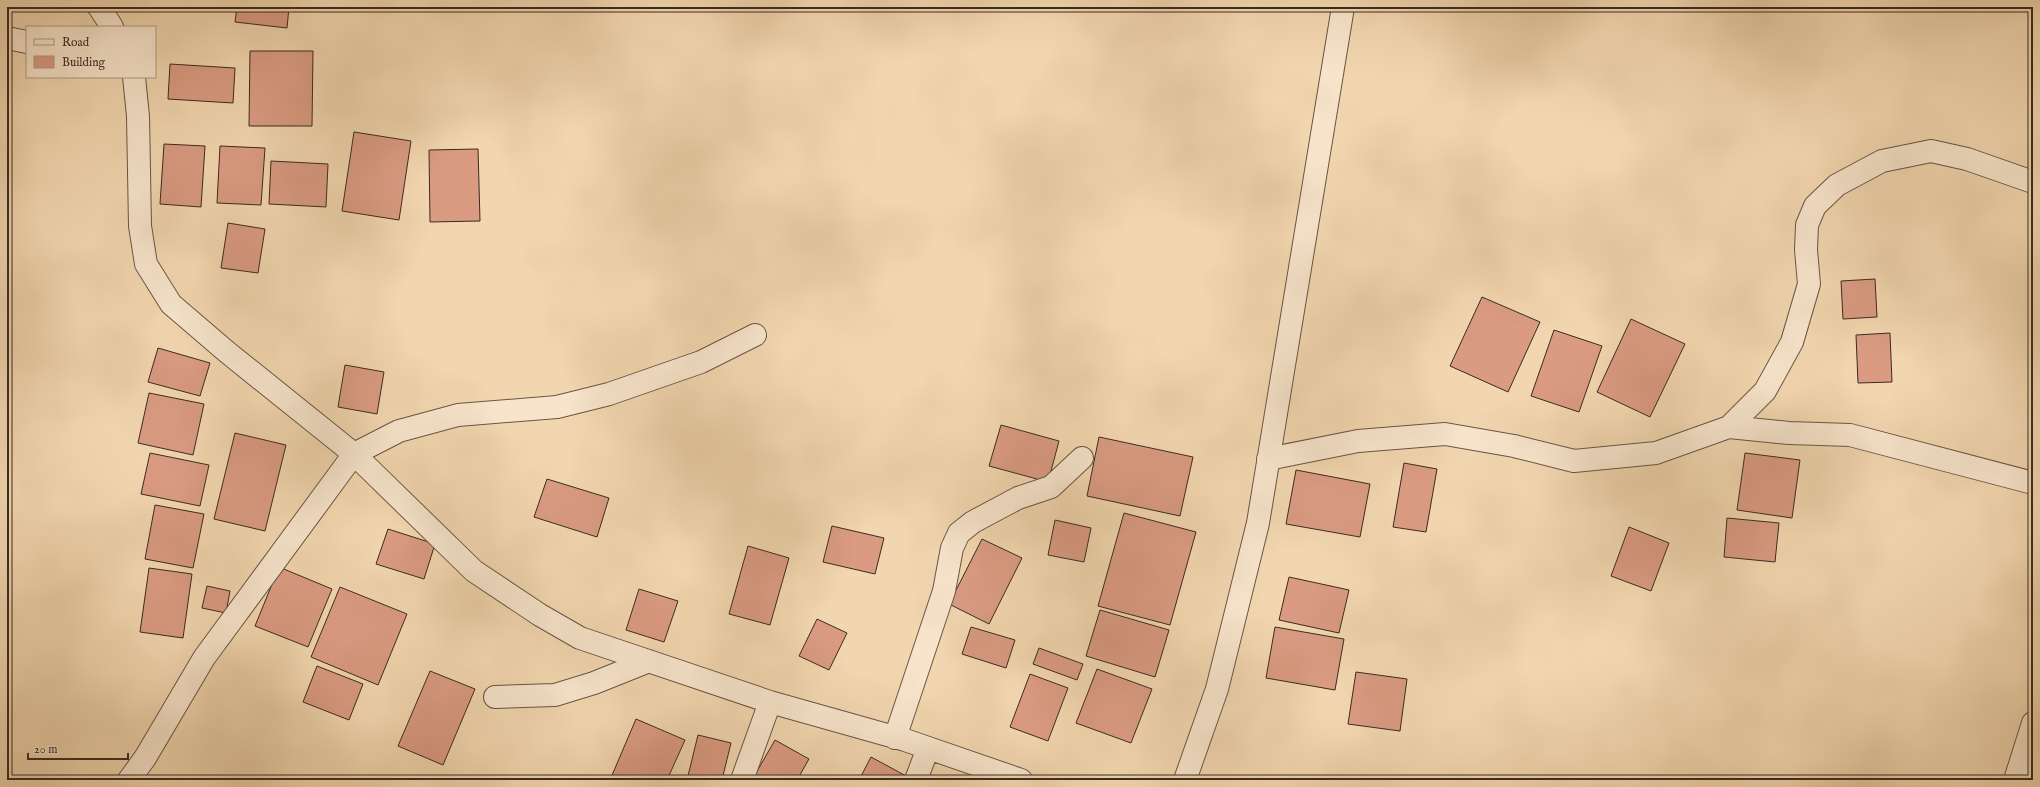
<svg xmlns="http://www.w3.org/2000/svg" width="2040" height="787" viewBox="0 0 2040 787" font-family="'IM FELL English',serif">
<rect width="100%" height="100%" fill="#f2d6af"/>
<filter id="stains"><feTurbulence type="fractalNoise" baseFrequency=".005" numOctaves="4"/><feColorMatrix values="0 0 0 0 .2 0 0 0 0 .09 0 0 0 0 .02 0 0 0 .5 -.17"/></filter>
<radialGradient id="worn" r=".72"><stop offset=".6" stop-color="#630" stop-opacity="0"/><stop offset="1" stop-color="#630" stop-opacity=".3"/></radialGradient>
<path fill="#da9b82" stroke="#392b21" d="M237,7H289L287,28L235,22Z
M250,51H313L312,126H249Z
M170,64L235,68L233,103L168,99Z
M354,132L411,141L399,220L342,211Z
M164,144L205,146L201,207L160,204Z
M220,146L265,148L261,205L217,203Z
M478,149L480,221L430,222L429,150Z
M271,161L328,164L326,207L269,204Z
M228,223L265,229L258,273L221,268Z
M1875,279L1877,317L1843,319L1841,281Z
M1482,297L1540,322L1508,392L1450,366Z
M1631,319L1685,344L1650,417L1597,392Z
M1554,330L1602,346L1579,412L1531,396Z
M1890,333L1892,382L1858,383L1856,335Z
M158,348L210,363L200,396L148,382Z
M345,365L384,372L377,414L338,407Z
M149,393L204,404L193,455L138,443Z
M1001,425L1059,441L1048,482L989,466Z
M235,433L286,445L265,531L214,519Z
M1099,437L1193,457L1180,516L1087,496Z
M150,453L209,465L200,506L141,494Z
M1745,453L1800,460L1792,518L1737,510Z
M1404,463L1437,469L1426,532L1393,527Z
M1296,470L1370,484L1360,537L1286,524Z
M547,479L609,498L597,537L534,517Z
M155,505L204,514L193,568L145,559Z
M1124,513L1196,532L1170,625L1098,606Z
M1727,518L1779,523L1775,562L1724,557Z
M1055,520L1091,528L1084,562L1048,555Z
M832,526L884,538L875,574L823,562Z
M1629,527L1669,543L1651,591L1611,576Z
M388,529L435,544L424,579L376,564Z
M982,539L1022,558L989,624L949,604Z
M748,546L789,558L770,625L729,614Z
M279,567L332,589L308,647L255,626Z
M149,568L192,574L183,638L140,632Z
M1289,577L1349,590L1339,633L1279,620Z
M207,586L230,591L226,613L202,608Z
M340,587L407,614L378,685L311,657Z
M639,589L678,601L664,642L626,630Z
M1100,610L1169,630L1155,677L1086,656Z
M817,619L847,633L829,670L799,656Z
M971,627L1015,640L1006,668L962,654Z
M1275,627L1344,639L1335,690L1266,678Z
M1039,648L1083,664L1077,680L1033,664Z
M317,666L363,684L349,720L303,702Z
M1097,669L1152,689L1131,743L1076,723Z
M430,671L475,689L443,765L398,746Z
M1356,672L1407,679L1400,731L1348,724Z
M1030,674L1068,688L1048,741L1010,727Z
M636,719L685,740L667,780H610Z
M698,735L731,743L722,780H687Z
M775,740L809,759L797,780H752Z
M871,757L908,777L906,780H859Z"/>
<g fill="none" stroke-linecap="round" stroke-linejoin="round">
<g stroke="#675644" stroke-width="24">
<path id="minor" d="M99,7L112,27
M7,38L27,42
M134,77L138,116L140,226L146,264L171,304L227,352L354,454L474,571L540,615L580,638L770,702L905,740L1021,780
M1729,427L1789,433L1850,435L2033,483
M1268,459L1358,441L1445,434L1514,446L1574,461L1656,453L1729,427L1765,391L1792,342L1809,284L1806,250L1807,225L1815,206L1837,185L1882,161L1931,151L1967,159L2033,182
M495,697L555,695L594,683L649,661
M895,738L944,591L952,548L959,533L973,522L1018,498L1051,487L1082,458
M129,780L145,758L204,658L354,454L399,431L458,415L557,407L609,394L701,362L755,335
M742,780L770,702
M916,780L928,748
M1185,780L1217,689L1258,523L1343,7
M2015,780L2033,723"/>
</g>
<use href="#minor" stroke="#f7e4cb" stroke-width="22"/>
</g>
<rect width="2040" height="787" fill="none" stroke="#f2d6af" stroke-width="24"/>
<rect x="8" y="8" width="2024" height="771" fill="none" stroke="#392b21" stroke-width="2"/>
<rect x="12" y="12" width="2016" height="763" fill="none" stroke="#392b21"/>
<rect x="26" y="26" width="130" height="52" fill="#f7e4cb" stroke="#ab9a87"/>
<rect x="34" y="39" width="20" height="6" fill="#f7e4cb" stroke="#ab9a87"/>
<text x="62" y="46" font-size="12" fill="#392b21">Road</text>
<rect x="34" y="56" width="20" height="12" fill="#da9b82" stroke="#ab9a87"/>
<text x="62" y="66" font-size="12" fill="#392b21">Building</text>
<path d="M28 753v6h100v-6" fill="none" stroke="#392b21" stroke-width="2"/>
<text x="34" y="753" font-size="12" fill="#392b21" stroke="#f7e4cb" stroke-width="3" paint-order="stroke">20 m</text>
<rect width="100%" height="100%" filter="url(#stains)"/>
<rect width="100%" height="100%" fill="url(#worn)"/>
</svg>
